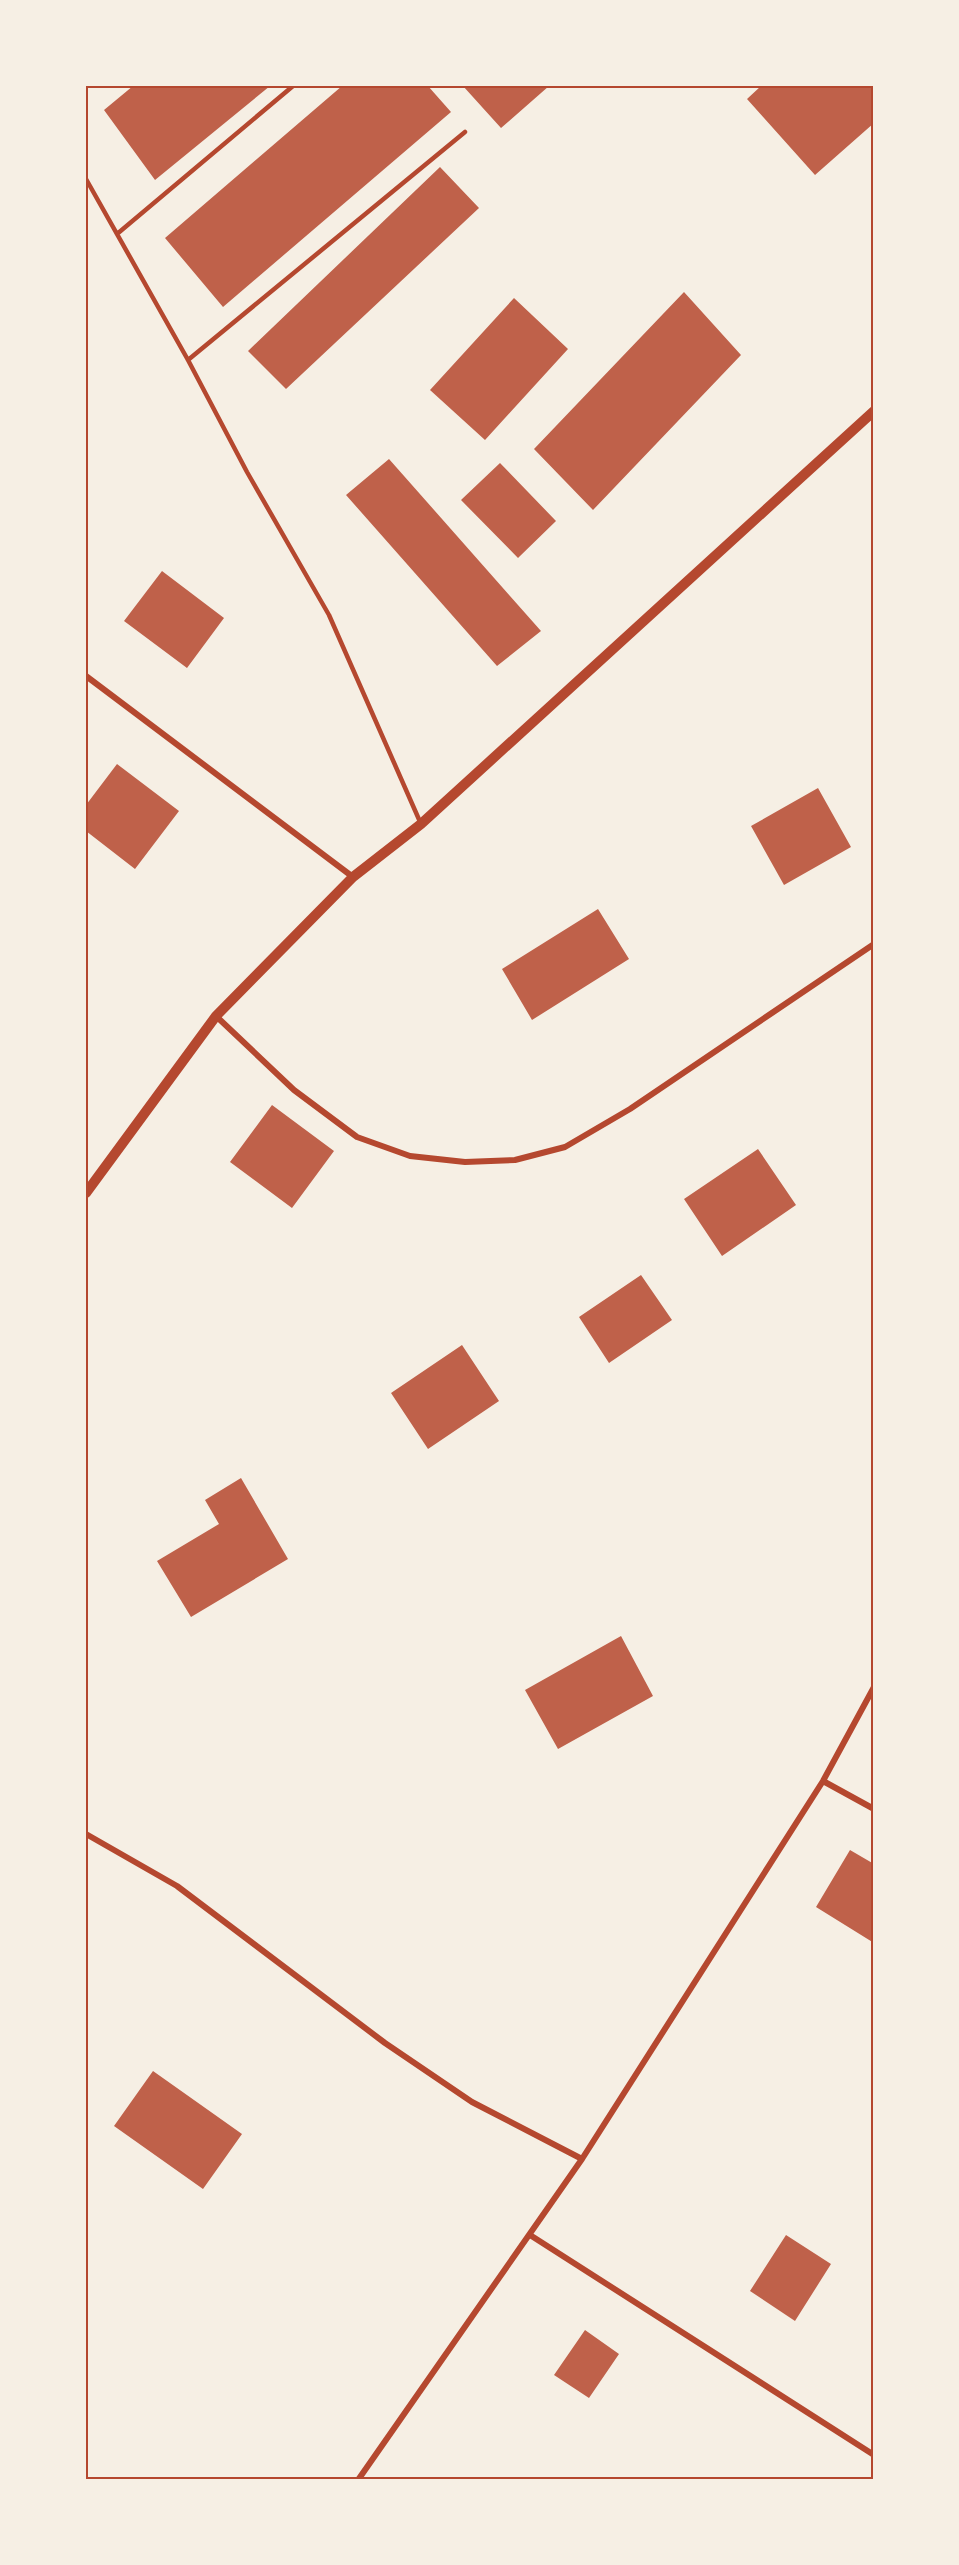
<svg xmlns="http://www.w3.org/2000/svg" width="959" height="2565" viewBox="0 0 959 2565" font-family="'Alegreya Sans',sans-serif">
<rect width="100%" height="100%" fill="#f6efe4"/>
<path fill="#bf614a" d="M133,86H270L155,180L104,110Z
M342,86H428L451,112L223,307L165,238Z
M463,86H549L501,128Z
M761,86H874V123L815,175L747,99Z
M440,167L479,208L286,389L248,351Z
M684,292L741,355L593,510L534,449Z
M514,298L568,349L485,440L430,390Z
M389,459L541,631L497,666L346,495Z
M500,463L556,521L518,558L461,500Z
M162,571L224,618L187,668L124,621Z
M117,764L179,811L135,869L86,831V805Z
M818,788L851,847L784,885L751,826Z
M598,909L629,959L532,1020L502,969Z
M272,1105L334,1151L292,1208L230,1162Z
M758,1149L796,1205L722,1256L684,1199Z
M641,1275L672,1320L609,1363L579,1317Z
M462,1345L499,1401L428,1449L391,1393Z
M241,1478L288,1559L191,1617L157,1561L219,1524L205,1500Z
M621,1636L653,1696L558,1749L525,1690Z
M850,1850L874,1864V1943L816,1907Z
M153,2071L242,2134L203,2189L114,2126Z
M786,2235L831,2264L795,2321L750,2291Z
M585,2330L619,2354L589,2398L554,2375Z"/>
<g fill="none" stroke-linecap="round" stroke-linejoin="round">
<path stroke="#b5482f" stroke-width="4.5" d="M86,179L188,360L247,472L329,615L421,824
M117,234L293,86
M188,360L465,132"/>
<path stroke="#b5482f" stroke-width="6" d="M86,676L353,877
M216,1016L294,1090L357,1137L410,1156L465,1162L515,1160L565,1147L630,1109L874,944
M823,1781L874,1809
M86,1834L177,1886L385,2043L472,2102L582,2159
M530,2235L874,2455
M358,2480L582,2159L823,1781L874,1687"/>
<path stroke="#b5482f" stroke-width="10" d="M86,1193L216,1016L353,877L421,824L874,411"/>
</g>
<rect width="959" height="2565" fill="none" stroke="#f6efe4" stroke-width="174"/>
<rect x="87" y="87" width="785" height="2391" fill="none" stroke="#b5482f" stroke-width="2"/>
</svg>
